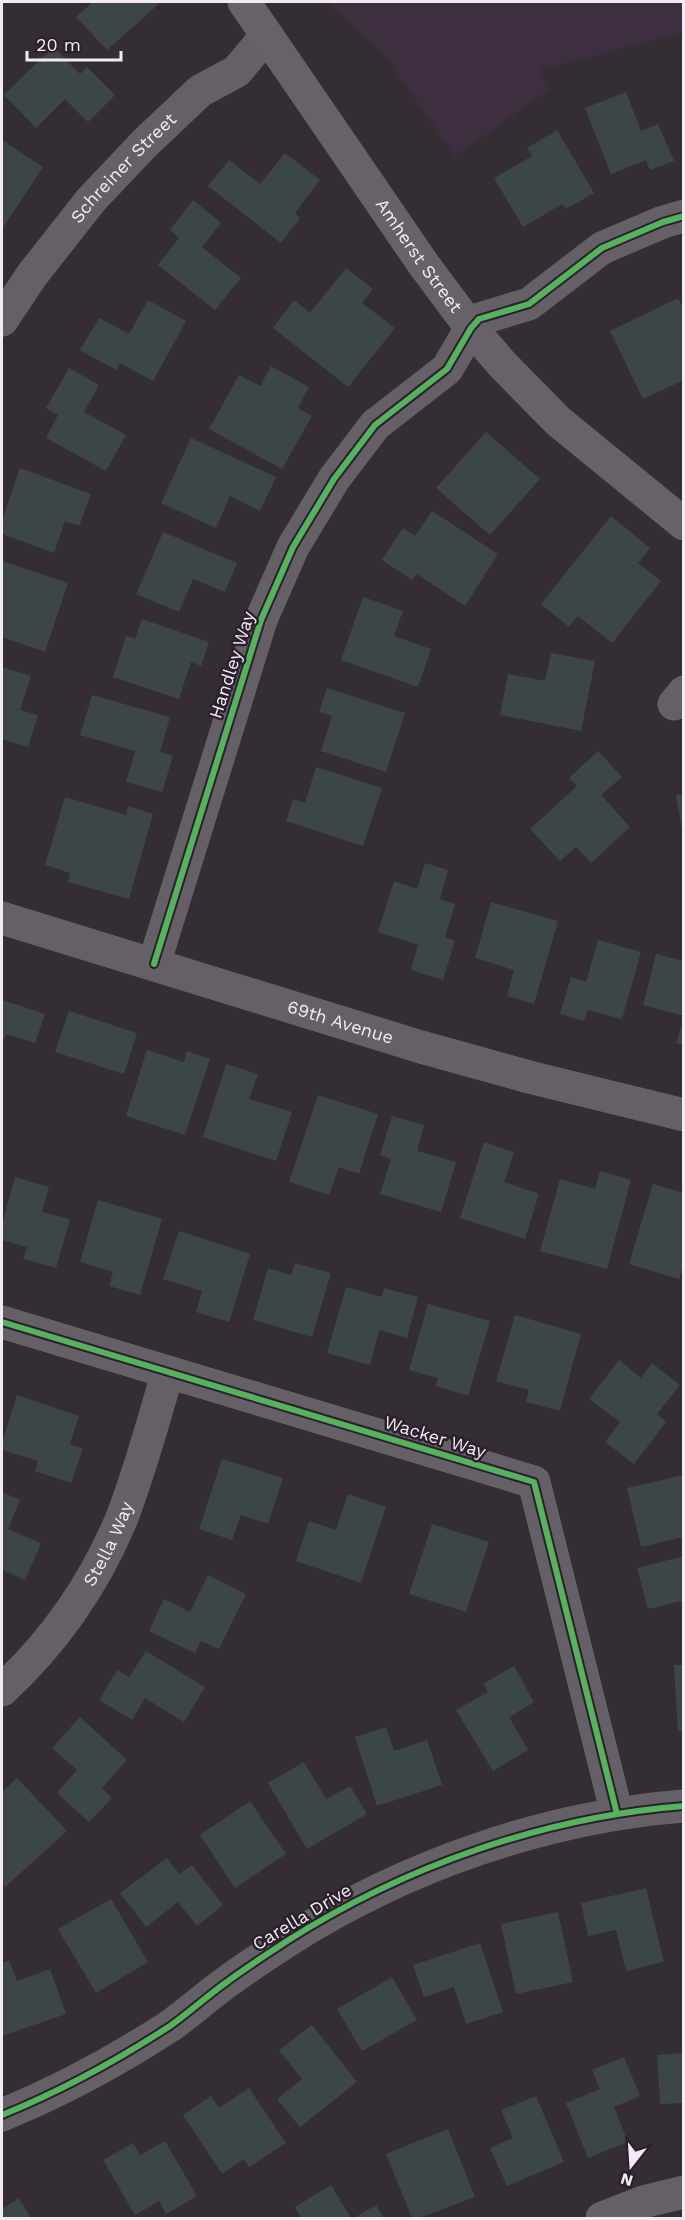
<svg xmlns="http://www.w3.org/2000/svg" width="685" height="2220" viewBox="0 0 685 2220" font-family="'Work Sans',sans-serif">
<rect width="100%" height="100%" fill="#342e34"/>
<path fill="#3e2f40" d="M327,2H683V32L540,70L550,89L455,156L386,57Z"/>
<path fill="#3c4646" d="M93,2H161L107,50L76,17Z
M53,47L80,74L87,67L115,95L88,122L65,99L36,128L4,95Z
M626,92L641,131L658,124L674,161L650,170L646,160L611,174L585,108Z
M557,130L594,193L566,209L562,204L523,227L494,178L532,156L527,148Z
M2,140L43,167L2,229Z
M285,153L320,180L295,213L300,218L281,243L208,186L229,160L260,184Z
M193,200L221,223L202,247L241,278L215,310L158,265L179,238L170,230Z
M346,268L373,289L362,303L395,328L348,387L273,328L294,300L310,313Z
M678,298L684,309V380L643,399L610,331Z
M148,300L186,321L153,381L120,363L116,370L80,350L99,318L129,334Z
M271,366L309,387L298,408L312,416L282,469L209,429L239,375L260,386Z
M69,368L99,385L84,412L126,435L106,471L46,438L58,415L46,408Z
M486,432L540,479L490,535L436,488Z
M191,438L276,477L260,511L230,496L216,528L161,503Z
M20,468L91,494L79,526L65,521L54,553L2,534V520Z
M432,511L498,554L465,606L417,574L412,580L382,560L403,528L415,536Z
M611,516L650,548L638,563L661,581L612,643L578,616L569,627L541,604Z
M163,532L237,563L225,592L193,579L179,612L136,594Z
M2,561L68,583L45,652L2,637Z
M363,597L403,611L394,636L431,649L418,687L341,660Z
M142,619L209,642L201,666L191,662L179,699L113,677L126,636L135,639Z
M551,653L595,661L581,731L500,715L508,674L545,681Z
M2,667L31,676L20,710L38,715L28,747L2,739Z
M327,688L405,713L386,772L321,751L332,716L319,712Z
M92,695L170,717L160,752L173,756L162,792L126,782L135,751L80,735Z
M598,751L622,777L601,795L630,827L591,863L576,847L560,861L530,829L577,786L569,778Z
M316,767L382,788L363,846L286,821L293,799L305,803Z
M684,794V829H682L676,795Z
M65,797L126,815L128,806L153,814L129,899L68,882L70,873L45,865Z
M425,863L448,870L440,899L455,904L445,937L455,941L443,980L411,970L418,945L378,932L394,881L417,889Z
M491,902L558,921L534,1004L507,996L514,970L475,958Z
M598,940L641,952L622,1019L587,1010L584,1021L560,1014L571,977L586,982Z
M656,954L684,961V1016L643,1005Z
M2,1000L45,1014L35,1043L6,1034L2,1047Z
M69,1011L137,1033L124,1074L55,1052Z
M684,1018V1045L676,1043Z
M147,1050L184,1062L187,1051L210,1059L185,1135L126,1116Z
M226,1064L258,1074L249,1099L292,1112L276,1161L203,1137Z
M318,1095L378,1114L359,1174L339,1167L329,1195L289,1182Z
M392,1116L424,1125L417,1151L456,1162L441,1212L380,1194L391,1159L380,1155Z
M484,1142L514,1152L504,1182L539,1194L525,1239L460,1218Z
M600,1171L631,1180L607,1269L540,1251L560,1179L595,1189Z
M15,1177L49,1187L42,1212L70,1219L56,1268L23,1259L27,1247L2,1240V1225Z
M653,1184L684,1193V1263L679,1279L629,1264Z
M98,1200L162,1219L140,1295L109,1286L113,1272L80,1262Z
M179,1231L250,1254L229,1322L196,1312L202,1291L163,1279Z
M295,1263L331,1273L312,1337L253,1320L268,1268L291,1275Z
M346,1287L382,1297L384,1288L418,1297L407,1338L379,1330L370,1365L327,1353Z
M428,1304L490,1321L468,1396L436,1386L438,1378L409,1370Z
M515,1315L581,1334L560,1411L526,1402L529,1390L496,1381Z
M619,1360L641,1378L652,1363L680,1385L657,1414L666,1422L634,1464L605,1442L620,1422L589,1399Z
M17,1395L79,1416L70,1444L83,1449L71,1483L35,1471L38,1461L2,1450V1443Z
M222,1459L283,1478L268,1524L241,1515L232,1540L199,1529Z
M684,1475V1537L641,1547L627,1488Z
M2,1492L20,1500L8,1529L41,1543L25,1580L2,1570Z
M348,1494L386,1507L361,1583L296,1561L309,1521L336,1530Z
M432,1524L489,1542L466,1612L409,1594Z
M684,1556V1609L681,1601L648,1609L637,1568Z
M208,1575L246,1594L219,1649L201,1641L195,1653L149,1631L164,1599L190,1612Z
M146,1651L205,1687L184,1722L145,1698L132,1720L99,1700L117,1670L129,1677Z
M674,1665H684V1731H678Z
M514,1666L534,1702L509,1717L528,1750L493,1771L456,1710L488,1692L483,1684Z
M80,1717L127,1760L102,1788L112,1798L89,1822L57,1793L77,1770L52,1748Z
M386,1727L394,1751L427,1740L442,1785L377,1806L355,1737Z
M304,1762L326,1799L350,1786L367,1814L307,1849L268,1783Z
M17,1778L67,1831L5,1887L2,1883V1792Z
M250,1801L286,1854L235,1888L200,1835Z
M167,1858L179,1874L192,1865L223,1905L197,1926L178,1902L146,1927L120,1893Z
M646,1888L664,1962L626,1971L616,1930L588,1936L581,1903Z
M111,1899L148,1962L96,1993L58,1929Z
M558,1912L573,1982L516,1994L501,1924Z
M480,1943L503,2012L466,2024L454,1987L424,1997L413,1965Z
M9,1960L17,1981L50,1969L66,2014L2,2036V1963Z
M392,1977L417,2020L362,2051L337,2009Z
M312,2025L357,2082L300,2127L277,2099L302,2079L279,2050Z
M684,2053V2103L660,2104L657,2055Z
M624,2057L640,2096L614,2107L628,2142L588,2158L566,2103L600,2089L592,2070Z
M249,2088L286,2143L249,2167L244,2159L222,2174L183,2115L211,2096L219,2108Z
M536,2096L564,2162L507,2186L490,2148L513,2138L501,2110Z
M448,2129L475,2197L419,2218H412L386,2154Z
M165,2141L197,2196L166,2214L159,2201L135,2215L103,2160L133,2143L140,2155Z
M331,2185L351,2218H301L295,2207Z
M19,2198L31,2218H2V2209Z
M376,2205L384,2218H354Z"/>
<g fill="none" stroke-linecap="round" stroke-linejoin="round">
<g stroke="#655f66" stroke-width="33">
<path id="s1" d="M2,320L32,275L91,200L144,144L200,91L237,71L266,36"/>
<path d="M674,704L684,692"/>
<path id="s2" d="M2,918L421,1047L529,1077L684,1115"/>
<path d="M154,964L261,620L293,547L334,479L375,425L447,369L471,328L479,319L529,304L602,248L663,222L684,216"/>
<path d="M2,1322L534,1482L617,1814"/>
<path id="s3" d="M2,1690C53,1643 94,1584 121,1520C140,1472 153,1421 168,1372"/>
<path d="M2,2115C61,2091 116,2061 170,2026C188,2013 205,1998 224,1984C244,1969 266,1955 287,1941C405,1866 544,1817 684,1806"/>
<path d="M602,2218L643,2202L684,2192"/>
</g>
<path stroke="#69616a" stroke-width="33" id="s4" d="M244,2L424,265L471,328L502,364L558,421L684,524"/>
<g stroke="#2c202e" stroke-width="10">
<path id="cycleway" d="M154,964L261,620L293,547L334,479L375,425L447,369L471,328L479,319L529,304L602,248L663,222L684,216
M2,1322L534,1482L617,1814
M2,2115C61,2091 116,2061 170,2026C188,2013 205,1998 224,1984C244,1969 266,1955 287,1941C405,1866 544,1817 684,1806"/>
</g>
<use href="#cycleway" stroke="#56b35d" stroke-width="6"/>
</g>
<g text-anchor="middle" stroke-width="5" stroke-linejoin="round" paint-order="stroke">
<g font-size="18" fill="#f2ebf4" stroke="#2c202e">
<text dy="6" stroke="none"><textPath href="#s1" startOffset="195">Schreiner Street</textPath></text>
<text dy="6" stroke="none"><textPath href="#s4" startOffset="308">Amherst Street</textPath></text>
<text transform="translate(232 665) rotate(-72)" y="6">Handley Way</text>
<text dy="6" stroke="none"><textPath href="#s2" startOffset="354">69th Avenue</textPath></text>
<text transform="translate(435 1437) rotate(17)" y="6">Wacker Way</text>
<text dy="6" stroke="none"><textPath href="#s3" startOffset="182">Stella Way</textPath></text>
<text transform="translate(302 1917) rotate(-31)" y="6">Carella Drive</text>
</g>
</g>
<rect width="685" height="2220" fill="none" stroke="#f2ebf4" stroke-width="6"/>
<g transform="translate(631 2166) rotate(197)" stroke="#2c202e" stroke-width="4.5" paint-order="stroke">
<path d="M0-4.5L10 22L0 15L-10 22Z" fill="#f2ebf4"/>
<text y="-9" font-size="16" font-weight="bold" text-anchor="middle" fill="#f2ebf4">N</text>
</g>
<path d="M27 51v9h94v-9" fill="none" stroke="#f2ebf4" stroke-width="3"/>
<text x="36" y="51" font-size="18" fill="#f2ebf4" stroke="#2c202e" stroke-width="4.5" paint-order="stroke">20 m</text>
</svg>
